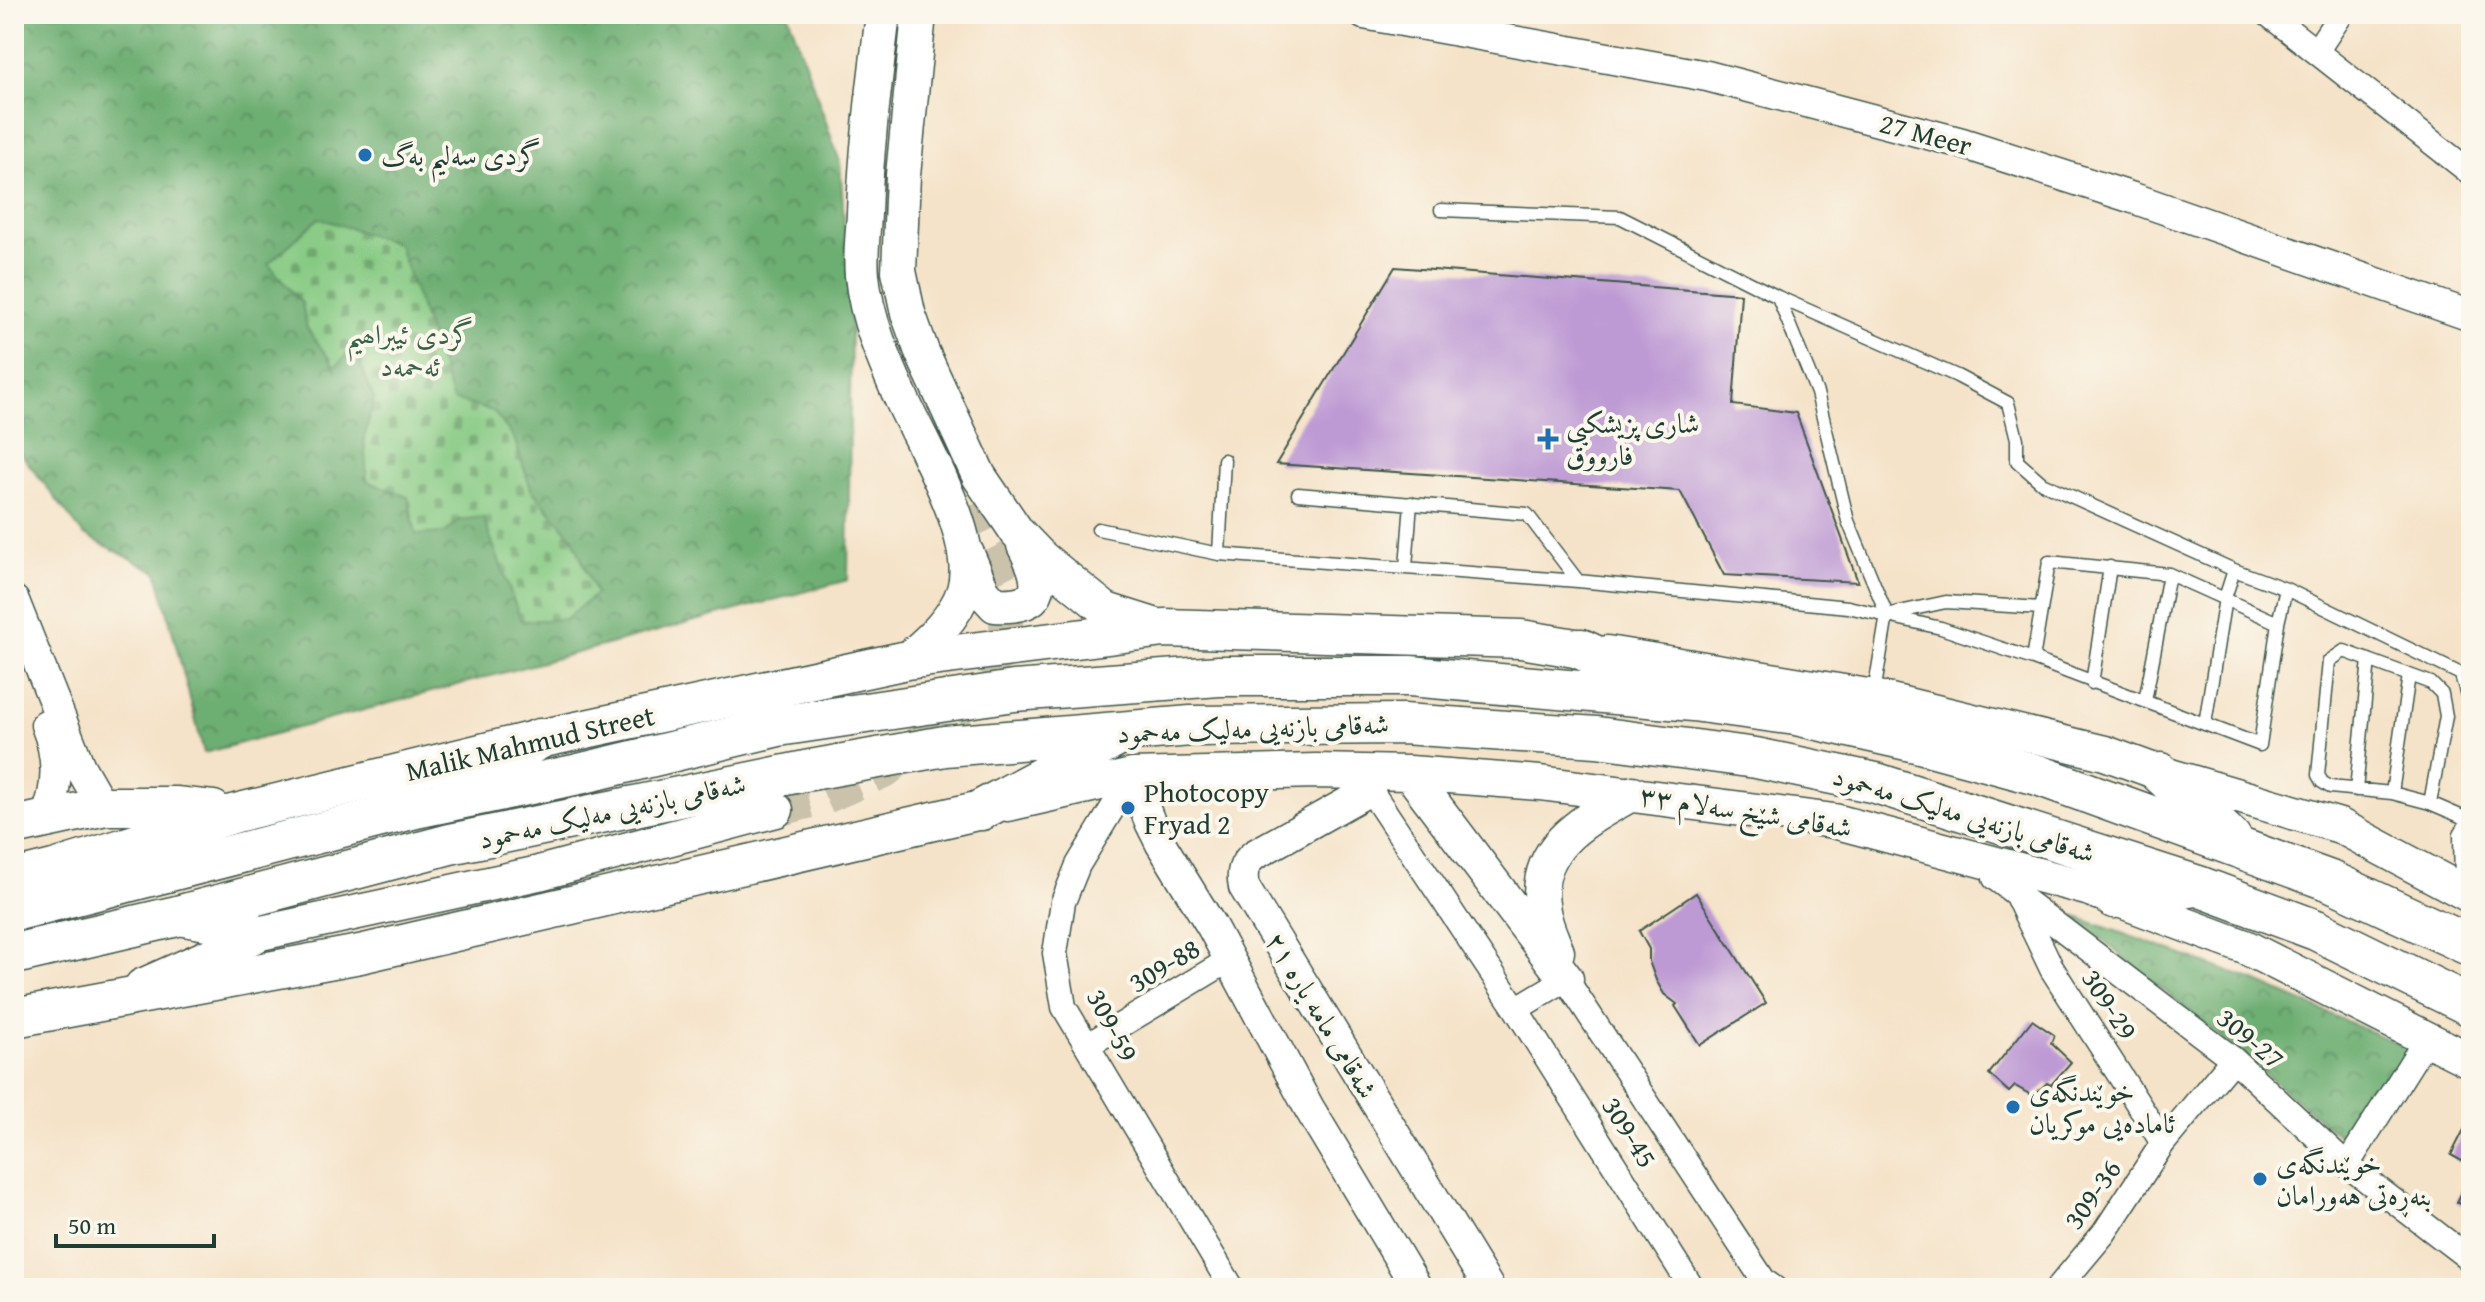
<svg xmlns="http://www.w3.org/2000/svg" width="2485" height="1302" viewBox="0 0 2485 1302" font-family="'Gentium Book Plus',Amiri,serif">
<defs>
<pattern id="forest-crowns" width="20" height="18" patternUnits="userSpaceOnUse" patternTransform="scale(2)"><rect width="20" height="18" fill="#6dae72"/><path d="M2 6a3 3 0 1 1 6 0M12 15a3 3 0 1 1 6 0" fill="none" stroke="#598f5e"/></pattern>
<pattern id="cemetery-stones" width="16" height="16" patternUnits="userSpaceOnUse" patternTransform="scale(2)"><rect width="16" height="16" fill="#87ca84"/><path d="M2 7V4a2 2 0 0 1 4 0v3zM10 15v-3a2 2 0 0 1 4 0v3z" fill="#6ea56d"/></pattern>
</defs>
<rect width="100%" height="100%" fill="#fbf7ec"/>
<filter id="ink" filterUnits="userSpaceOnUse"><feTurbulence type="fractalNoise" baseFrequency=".0125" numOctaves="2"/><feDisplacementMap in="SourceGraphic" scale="16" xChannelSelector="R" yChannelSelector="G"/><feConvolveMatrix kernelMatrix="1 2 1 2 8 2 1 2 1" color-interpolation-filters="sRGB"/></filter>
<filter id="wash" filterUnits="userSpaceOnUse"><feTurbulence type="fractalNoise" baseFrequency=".006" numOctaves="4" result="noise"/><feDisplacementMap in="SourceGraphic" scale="32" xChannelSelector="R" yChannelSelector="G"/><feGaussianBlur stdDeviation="1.8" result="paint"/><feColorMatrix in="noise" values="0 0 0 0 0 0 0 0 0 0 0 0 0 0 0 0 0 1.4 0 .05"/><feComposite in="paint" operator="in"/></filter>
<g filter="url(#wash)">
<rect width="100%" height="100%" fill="#f5e3c9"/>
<path fill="url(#forest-crowns)" stroke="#467653" stroke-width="2" d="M14,14H788L840,162L851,323L848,580L204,753L157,572L84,535L14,445Z
M2074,916L2255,981L2421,1054L2346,1141Z"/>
<path fill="url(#cemetery-stones)" stroke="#53845c" stroke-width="2" d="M319,218L398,244L453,400L493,411L514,438L531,489L573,538L596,594L565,619L521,621L483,517L459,520L445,533L416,535L408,497L367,481L364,438L374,399L354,347L335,367L307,328L302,303L268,264Z"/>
<g id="blocks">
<path fill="#bd9ad4" d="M1395,267L1741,294L1733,405L1796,413L1858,582L1724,575L1680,491L1276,464Z
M1696,893L1766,1003L1700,1045L1675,1006L1677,1004L1664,994L1656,980L1649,961V949L1639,931Z
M2032,1020L2054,1035L2051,1043L2071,1062L2051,1085L2047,1083L2033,1096L2015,1086L2009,1092L1989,1074Z
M2471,1116V1166L2451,1155Z
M2471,1172V1210L2456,1202Z"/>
</g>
</g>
<g filter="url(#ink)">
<use href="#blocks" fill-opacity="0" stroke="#3f564a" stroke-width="2"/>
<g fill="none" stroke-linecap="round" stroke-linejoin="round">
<path stroke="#cac2ab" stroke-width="34" stroke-dasharray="34 17" stroke-linecap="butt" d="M776,810L823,798L886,770L963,705L995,661L1006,630L1007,579L970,506"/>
<g stroke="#3f564a" stroke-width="15">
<path id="service" d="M1441,210L1620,217L1778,297L1957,376L2008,403L2017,439V461L2042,483L2234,570L2286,589L2471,679
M1778,297L1817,393L1848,521L1887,615L1874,693
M1298,494L1527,514L1578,581
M1098,529L1219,554L1578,581L1848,607L1941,628L2033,659L2260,745L2278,623L2286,589
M1219,554L1224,460
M1406,567L1411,503
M1890,614L1946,602L2041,608
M2033,659L2049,562L2169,574L2278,623
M2461,675L2471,709
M2092,683L2110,567
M2145,701L2169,574
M2205,724L2225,598L2234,570
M2356,790L2369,660
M2392,793L2409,675
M2430,803L2446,716L2442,694L2431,683L2344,651L2329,661L2318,775L2322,782L2330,787L2392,793L2430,803L2467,819
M2461,887L2460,834L2471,816"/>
</g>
<g stroke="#3f564a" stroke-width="27">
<path id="minor" d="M2268,14L2471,173
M2317,50L2341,14
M1132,776L1078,865L1063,902L1055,953L1064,1007L1232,1288
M1361,776L1516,1009L1692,1288
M1993,864L1995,878L2233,1059L2347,1165L2471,1260
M2018,898L2052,969L2163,1143
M1516,1009L1566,979L1764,1281L1774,1288
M1088,1045L1229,960
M2347,1165L2427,1038
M2058,1288L2104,1233L2163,1143L2233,1059"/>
</g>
<g stroke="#3f564a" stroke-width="33">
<path id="tertiary" d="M1364,14L1707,76L1962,143L2133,198L2471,316
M14,601L80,767L96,795L106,806
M1132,776L1150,822L1161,844L1212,927L1309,1108L1417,1288
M1370,790L1254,855C1243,864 1241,873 1244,887L1489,1288
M45,819C59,788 59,757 46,725"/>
</g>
<g stroke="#3f564a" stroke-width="37">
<path id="secondary" d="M883,14C875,80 866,147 864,214C863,234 860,255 862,275C866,319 885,362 903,402C924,448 979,540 964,590C955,619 929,641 907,660
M919,14L903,175L899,271L908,313L922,352L979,476L1017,532L1042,558L1106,610L1163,628
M967,554L983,592L995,605C1048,608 1043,582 1024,545
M1607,653L1874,697L2105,753L2160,773L2340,826L2471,896
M1410,773L1566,979
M1008,804L1132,776L1316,771L1410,773L1540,783L1834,821L2087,888L2245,947L2471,1061
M174,917L261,933L539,873L776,810
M1557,952C1552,939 1545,925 1543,911C1530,846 1587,819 1633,793
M142,986L261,933"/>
</g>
<g stroke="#3f564a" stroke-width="41">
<path id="primary" d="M14,826L106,806H175L213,810
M14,879L54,869L236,813L539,739L907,660L1164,628L1521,639L1581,649
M14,1018L360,954L981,810"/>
</g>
<g stroke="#3f564a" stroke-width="43">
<path id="trunk" d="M1581,649L1664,688
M2160,773L2231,838
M452,788L539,739
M981,810L1115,738
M2114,898L2189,887
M14,911L416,808L579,774L778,726L1014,691L1219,676H1410L1693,701L1796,715L1916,742L2038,775L2333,882L2471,946
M14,954L173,917L450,844L805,771L945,746L1191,726L1403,724L1597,737L1756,758L1876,783L2198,886L2316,930L2471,1006"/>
</g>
<use href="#service" stroke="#fff" stroke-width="12"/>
<use href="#minor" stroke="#fff" stroke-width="24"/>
<use href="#tertiary" stroke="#fff" stroke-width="30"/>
<use href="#secondary" stroke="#fff" stroke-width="34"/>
<use href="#primary" stroke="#fff" stroke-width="38"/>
<use href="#trunk" stroke="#fff" stroke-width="40"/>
</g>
</g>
<g fill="#1f6fb2" stroke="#fbf7ec" stroke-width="3">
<circle cx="365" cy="155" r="8"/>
<path d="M1544 427h8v8h8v8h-8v8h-8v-8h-8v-8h8z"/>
<circle cx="1128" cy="808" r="8"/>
<circle cx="2013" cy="1107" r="8"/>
<circle cx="2260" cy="1179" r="8"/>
</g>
<g text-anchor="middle" stroke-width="8" stroke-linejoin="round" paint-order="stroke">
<g font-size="28" fill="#1f3d34" stroke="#fbf7ec">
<text transform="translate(1926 134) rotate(15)" y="10">27 Meer</text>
<text transform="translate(1253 728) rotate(-2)" y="10">شەقامی بازنەیی مەلیک مەحمود</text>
<text transform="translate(530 743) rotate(-13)" y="10">Malik Mahmud Street</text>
<text transform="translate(612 811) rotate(-12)" y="10">شەقامی بازنەیی مەلیک مەحمود</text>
<text transform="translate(1746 811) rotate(9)" y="10">شەقامی شێخ سەلام ٣٣</text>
<text transform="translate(1964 814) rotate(17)" y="10">شەقامی بازنەیی مەلیک مەحمود</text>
<text transform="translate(1164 965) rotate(-31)" y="10">309-88</text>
<text transform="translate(2110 1004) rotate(57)" y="10">309-29</text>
<text transform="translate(1322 1015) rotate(59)" y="10">شەقامی مامە یارە ٢١</text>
<text transform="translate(1113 1025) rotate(62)" y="10">309-59</text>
<text transform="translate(2251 1038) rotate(40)" y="10">309-27</text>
<text transform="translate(1630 1132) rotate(58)" y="10">309-45</text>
<text transform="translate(2092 1194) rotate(-55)" y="10">309-36</text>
</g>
<g font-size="28" fill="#1f3d34" stroke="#fbf7ec" text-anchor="start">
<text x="381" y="165">گردی سەلیم بەگ</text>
<text x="1566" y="433">شاری پزیشکیی<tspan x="1566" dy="32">فارووق</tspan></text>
<text x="1144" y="802">Photocopy<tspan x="1144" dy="32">Fryad 2</tspan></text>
<text x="2029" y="1101">خوێندنگەی<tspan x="2029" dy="32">ئامادەیی موکریان</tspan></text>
<text x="2276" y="1173">خوێندنگەی<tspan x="2276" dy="32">بنەڕەتی هەورامان</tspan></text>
</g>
<g font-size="28" fill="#396048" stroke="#fbf7ec">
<text x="410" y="344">گردی ئیبراھیم<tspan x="410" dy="32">ئەحمەد</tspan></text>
</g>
</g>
<rect width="2485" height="1302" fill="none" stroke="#fbf7ec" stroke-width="48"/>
<path d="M56 1234v12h158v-12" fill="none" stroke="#1f3d34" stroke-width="4"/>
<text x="68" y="1234" font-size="24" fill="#1f3d34" stroke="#fbf7ec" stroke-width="6" paint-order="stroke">50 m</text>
</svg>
